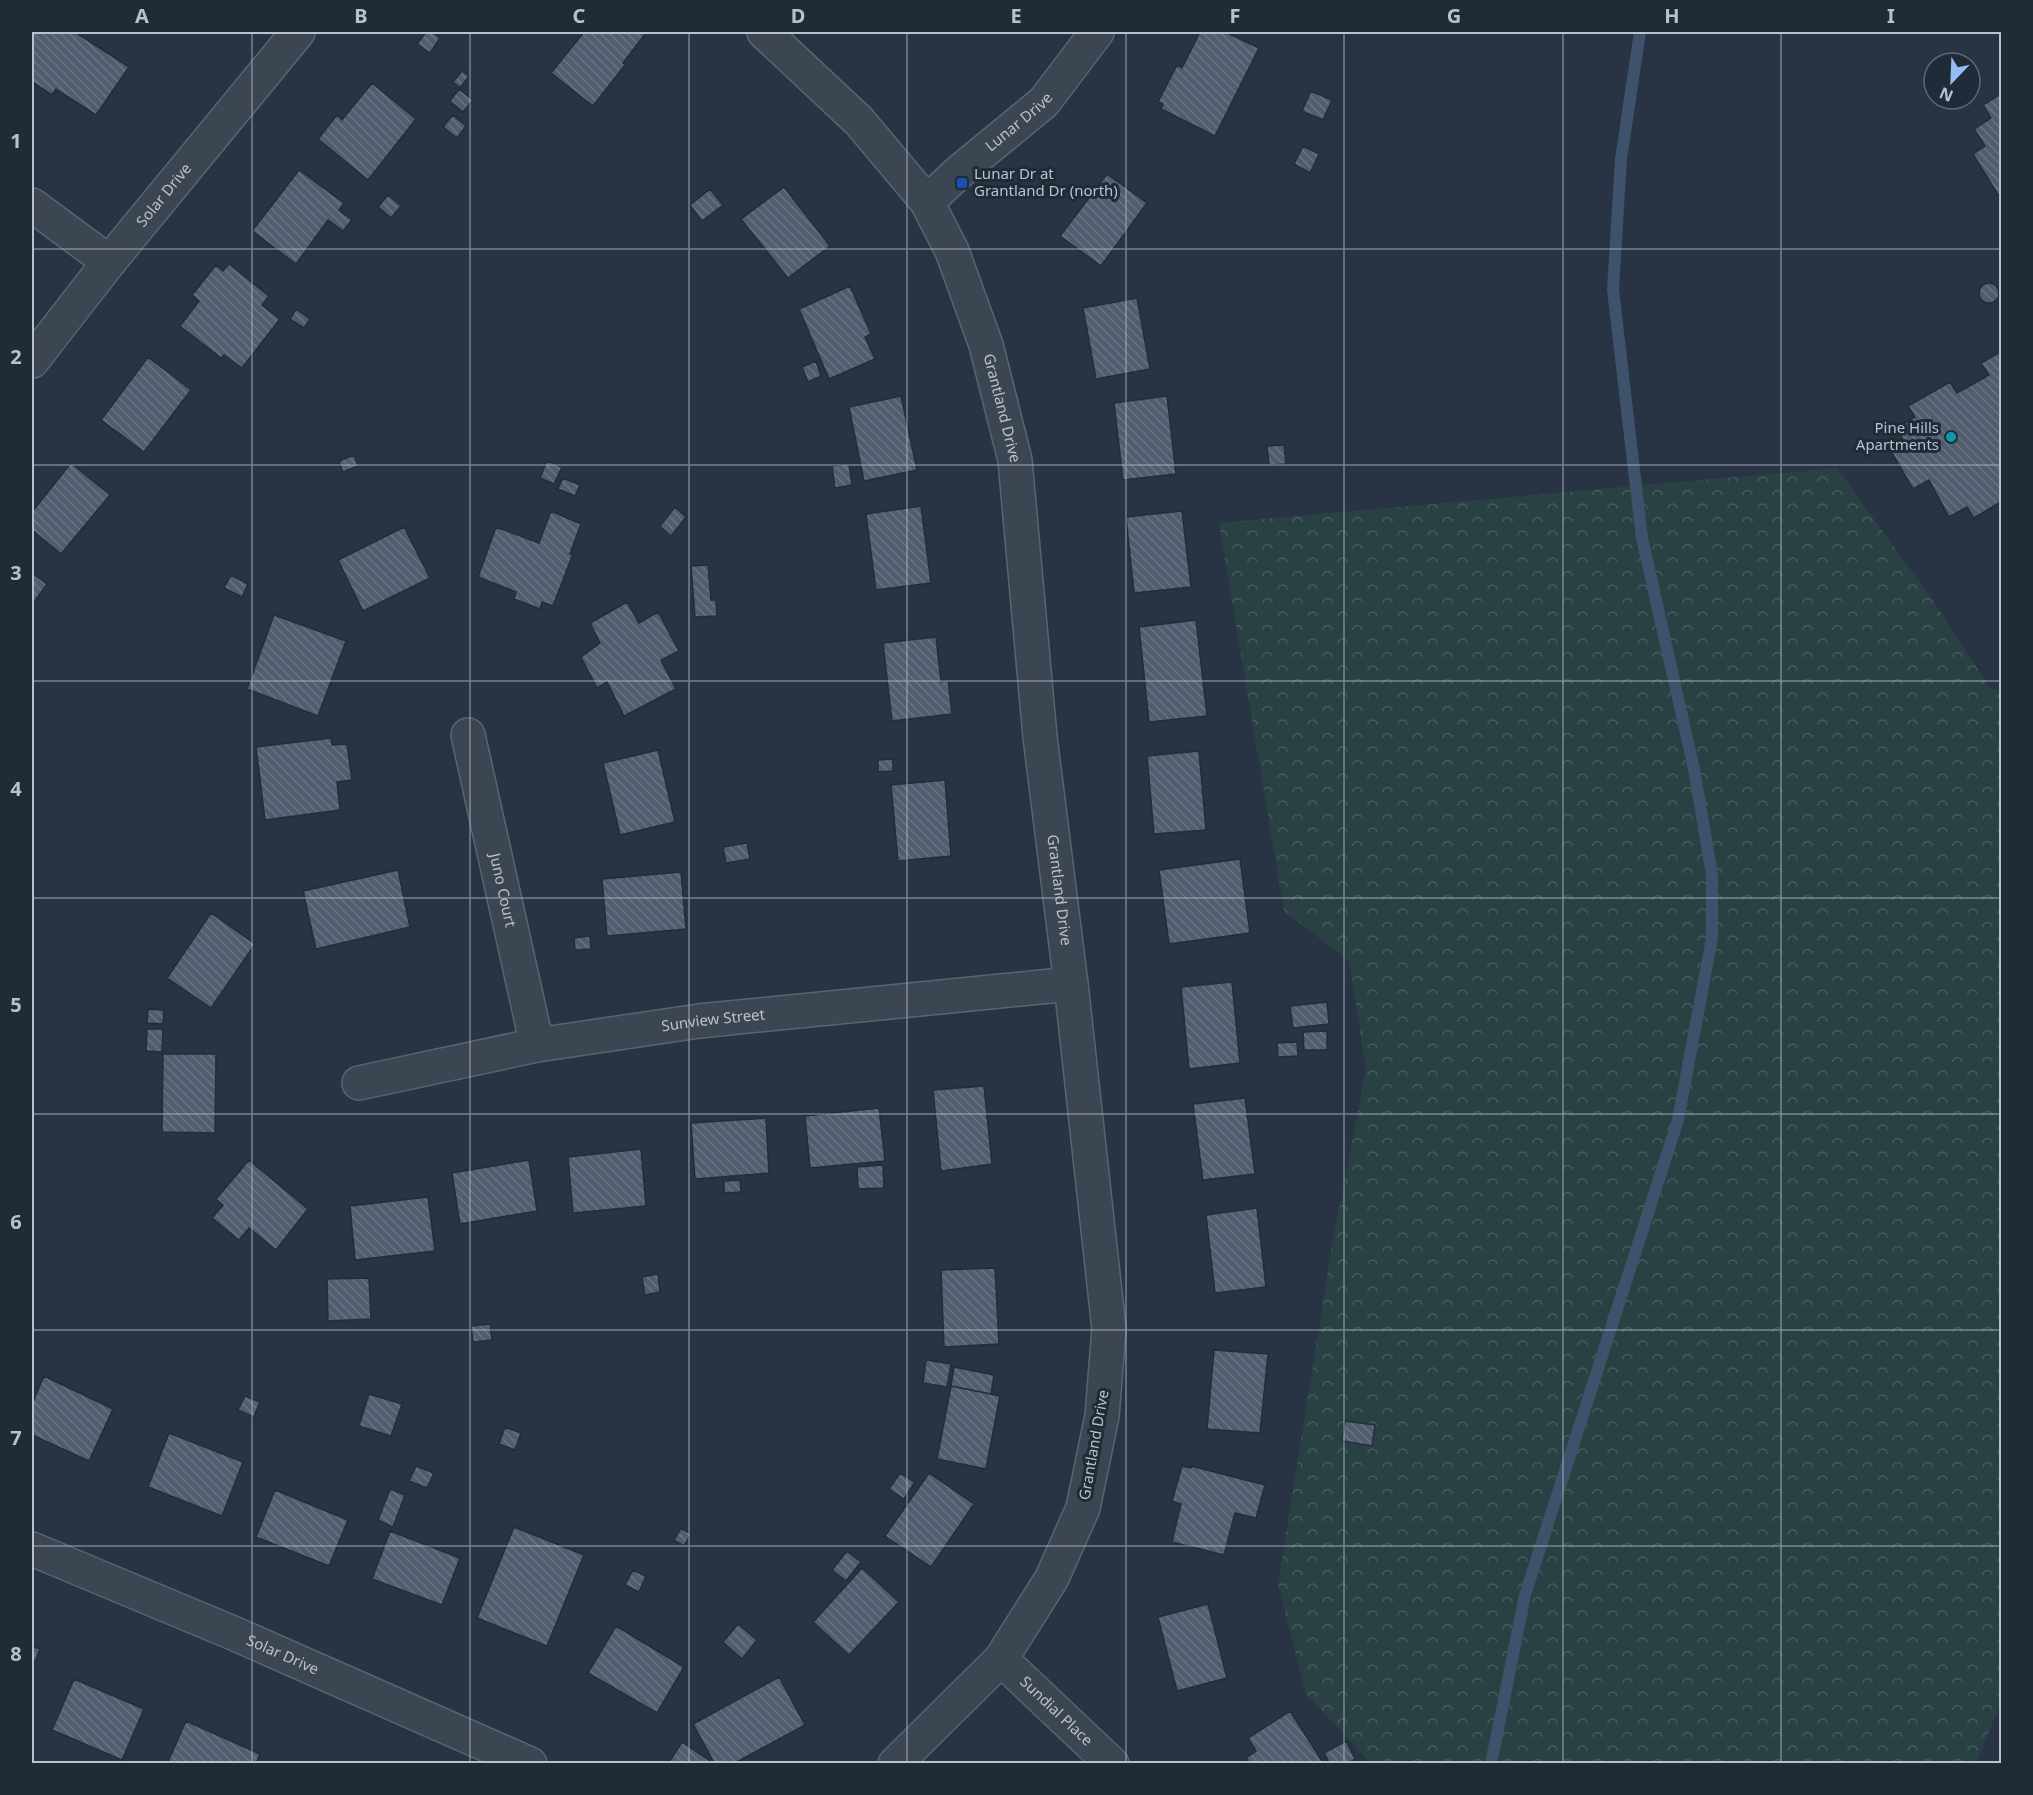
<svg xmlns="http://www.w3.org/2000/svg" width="2033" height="1795" viewBox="0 0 2033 1795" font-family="'Noto Sans',sans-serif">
<defs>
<pattern id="forest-crowns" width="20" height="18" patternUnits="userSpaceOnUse" patternTransform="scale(1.5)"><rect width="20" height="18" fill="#2a4144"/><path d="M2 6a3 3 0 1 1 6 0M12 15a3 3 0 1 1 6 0" fill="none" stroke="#475b5e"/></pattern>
<pattern id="building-back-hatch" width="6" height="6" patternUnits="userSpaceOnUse" patternTransform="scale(1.5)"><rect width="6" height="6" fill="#515d6e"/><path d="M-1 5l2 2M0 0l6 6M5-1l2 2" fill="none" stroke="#687282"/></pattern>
</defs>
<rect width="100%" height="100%" fill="#283443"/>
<path fill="url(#forest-crowns)" d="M1837,468L1941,612L1991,690H2001L2002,1700L1976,1763H1371L1306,1694L1278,1584L1333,1240L1366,1069L1349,961L1284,911L1219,523Z"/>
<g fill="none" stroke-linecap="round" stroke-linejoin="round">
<path stroke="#3e526b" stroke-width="12" d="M1491,1764L1525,1595L1678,1120L1712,938V875L1694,769L1642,538L1613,290L1621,159L1640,32"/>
</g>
<path fill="url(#building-back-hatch)" stroke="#232d3a" stroke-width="1.5" d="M34,32H75L129,67L96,115L56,89L52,95L32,82V35Z
M426,32H432L440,38L430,53L417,44Z
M584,32H642L645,34L623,63L625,65L593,106L551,73Z
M1200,32H1225L1259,48L1215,136L1161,109L1163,104L1158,102L1177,65L1182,68Z
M462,71L469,76L460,88L453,82Z
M372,83L416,119L368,180L318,139L337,115L342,120Z
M459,89L473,100L463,112L450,101Z
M1311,91L1332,100L1323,120L1302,111Z
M2002,93V193L1998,195L1973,154L1985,146L1974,129L1991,118L1983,105Z
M453,115L466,126L457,138L443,127Z
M1303,146L1319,154L1310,173L1294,164Z
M299,170L344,203L339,210L352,220L343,231L328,220L296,264L252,231Z
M1107,174L1147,203L1101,266L1060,236Z
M784,187L830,246L788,278L741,219Z
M710,189L723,205L702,221L690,205Z
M388,195L401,206L391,218L378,207Z
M229,264L269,296L262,305L280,319L242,368L224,355L221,358L180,326L199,301L192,295L216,265L223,271Z
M1979 293a10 10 0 1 1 20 0a10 10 0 1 1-20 0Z
M850,286L871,334L865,337L875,359L829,379L799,309Z
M1137,298L1150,369L1096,379L1083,308Z
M296,309L310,319L304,328L290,319Z
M2002,351V501L1974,518L1967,507L1949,517L1929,480L1913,489L1892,453L1906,445L1896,428L1915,417L1908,406L1950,382L1957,393L1989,375L1981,363Z
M148,357L191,390L144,452L101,420Z
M816,361L821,376L808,382L802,367Z
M901,396L917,470L864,481L849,407Z
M1167,396L1176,474L1123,480L1114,403Z
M1284,445L1286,464L1269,465L1267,446Z
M354,455L358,466L343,472L339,461Z
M547,461L562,467L554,484L540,478Z
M71,463L110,495L61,554L32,530V512Z
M849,464L852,485L835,488L832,466Z
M563,478L580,485L575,496L558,489Z
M921,506L931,583L876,590L866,514Z
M675,507L686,517L671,536L660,526Z
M551,511L581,524L570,554H573L553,606L542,602L540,609L514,599L516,592L478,577L496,527L539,543Z
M1182,511L1191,587L1134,593L1126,517Z
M404,527L430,578L363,611L338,560Z
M708,565L711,600H716L717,616L695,617L691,566Z
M32,573L47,584L32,605Z
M231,575L248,584L242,597L224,588Z
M627,602L639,623L658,612L679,651L661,660L676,689L624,716L607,682L597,688L581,657L600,643L590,623Z
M274,615L346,641L318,716L247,689Z
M1196,620L1207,716L1149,722L1139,627Z
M936,637L941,682L948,680L952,714L892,721L883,643Z
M331,738L332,745L347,744L352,780L337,782L340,810L265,820L256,747Z
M658,750L675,822L620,835L603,763Z
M1199,751L1206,830L1154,834L1147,756Z
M893,759V771L878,772V760Z
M945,780L951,856L898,861L891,785Z
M747,843L750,859L726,863L723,847Z
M1240,859L1250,933L1169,944L1159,870Z
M398,870L410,927L316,949L303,891Z
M681,872L686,929L607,936L602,879Z
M211,913L255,944L211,1008L167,978Z
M590,936L591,949L575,950L574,938Z
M1232,982L1240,1063L1189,1069L1181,987Z
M1327,1002L1329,1024L1293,1028L1290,1006Z
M148,1009L164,1010L163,1024L147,1023Z
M147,1029H163L162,1052L146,1051Z
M1327,1031V1050H1304L1303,1032Z
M1297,1042L1298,1056L1278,1057L1277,1043Z
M163,1054H216L215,1133L162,1132Z
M984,1086L992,1164L941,1171L933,1090Z
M1245,1098L1255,1174L1203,1180L1193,1104Z
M879,1108L885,1161L810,1168L805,1116Z
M766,1118L769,1173L695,1179L691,1123Z
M641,1149L646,1206L573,1213L568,1157Z
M249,1160L308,1209L276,1250L249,1228L239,1240L212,1218L223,1205L216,1199Z
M529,1160L537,1211L460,1224L452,1173Z
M883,1165L884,1188L858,1189L857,1167Z
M740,1180L741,1192L724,1193V1181Z
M428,1197L435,1251L355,1260L350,1206Z
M1257,1208L1266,1287L1215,1293L1206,1215Z
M995,1268L999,1344L944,1347L941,1270Z
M658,1274L660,1292L645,1295L642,1277Z
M369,1278L371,1319L328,1321L327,1279Z
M490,1324L492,1340L473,1342L471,1326Z
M1214,1350L1268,1354L1260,1433L1207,1429Z
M926,1360L951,1364L947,1387L923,1383Z
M954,1367L994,1375L991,1394L951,1386Z
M44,1376L113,1409L89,1461L32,1435V1404Z
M951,1386L1000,1396L986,1469L937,1459Z
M369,1394L402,1404L391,1436L359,1426Z
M245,1396L260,1402L254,1417L238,1410Z
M1345,1421L1375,1425L1372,1446L1342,1441Z
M505,1427L521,1433L515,1450L499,1444Z
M169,1433L243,1462L222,1516L148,1487Z
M416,1466L434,1473L427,1488L409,1481Z
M1182,1466L1191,1468V1466L1265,1485L1256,1518L1235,1513L1224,1555L1172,1542L1181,1504L1172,1501Z
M900,1473L915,1482L904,1499L889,1489Z
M929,1473L974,1504L931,1567L885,1536Z
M390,1489L405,1495L393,1527L378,1520Z
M275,1490L348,1520L329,1566L256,1537Z
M514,1527L584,1555L547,1646L477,1618Z
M681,1528L691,1534L684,1546L674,1540Z
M390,1531L460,1558L442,1605L372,1579Z
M847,1551L861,1562L846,1581L832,1570Z
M862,1568L899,1602L849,1655L813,1622Z
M633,1570L646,1576L639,1592L625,1585Z
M1208,1604L1227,1678L1177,1691L1158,1617Z
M738,1624L757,1640L742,1659L723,1642Z
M616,1626L684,1667L657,1713L588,1673Z
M32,1646L40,1649L32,1669Z
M779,1677L805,1725L733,1764H715L693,1724Z
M74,1679L144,1709L122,1760L52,1730Z
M1290,1711L1324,1764H1250L1246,1758L1256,1751L1248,1738Z
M186,1721L260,1754L256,1764H167Z
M1346,1741L1355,1759L1347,1764H1330L1324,1753Z
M682,1742L713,1763L712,1764H668Z"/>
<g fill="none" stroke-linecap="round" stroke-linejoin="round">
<g stroke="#5a6470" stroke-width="36">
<g id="street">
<path id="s1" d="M764,32L859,121L927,202L952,251L986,345L1015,460L1040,737L1071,984L1109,1329L1102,1416L1083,1508L1052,1578L1001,1659L895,1764"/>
<path id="s2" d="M927,202L959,172L1044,102L1097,32"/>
<path d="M32,205L109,262"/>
<path id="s3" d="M32,361L109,262L298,32"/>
<path id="s4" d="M468,735L537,1045"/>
<path id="s5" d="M359,1083L537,1045L699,1021L1071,984"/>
<path id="s6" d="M32,1549L233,1633L530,1764"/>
<path id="s7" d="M1001,1659L1112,1764"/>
</g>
</g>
<use href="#street" stroke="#3c4653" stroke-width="33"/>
</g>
<path fill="none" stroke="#b9c1cc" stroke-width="1.5" stroke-opacity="0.55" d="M252,32V1764M470,32V1764M689,32V1764M907,32V1764M1126,32V1764M1344,32V1764M1563,32V1764M1781,32V1764M32,249H2002M32,465H2002M32,681H2002M32,898H2002M32,1114H2002M32,1330H2002M32,1546H2002"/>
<rect fill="#1a4fb4" stroke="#202b38" stroke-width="2" x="956" y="177" width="12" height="12" rx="3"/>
<circle fill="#0f9aa8" stroke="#202b38" stroke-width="2" cx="1951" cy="437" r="6"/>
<g text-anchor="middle" stroke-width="6" stroke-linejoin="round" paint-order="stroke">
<g font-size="15" fill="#b9c1cc" stroke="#202b38">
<text dy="5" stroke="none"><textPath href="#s2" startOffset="122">Lunar Drive</textPath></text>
<text dy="5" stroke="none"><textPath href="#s3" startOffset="212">Solar Drive</textPath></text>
<text dy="5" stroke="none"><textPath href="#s1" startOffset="456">Grantland Drive</textPath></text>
<text dy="5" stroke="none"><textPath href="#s4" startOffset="159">Juno Court</textPath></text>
<text dy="5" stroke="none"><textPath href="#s1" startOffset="942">Grantland Drive</textPath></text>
<text dy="5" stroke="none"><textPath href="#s5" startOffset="360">Sunview Street</textPath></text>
<text transform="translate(1094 1445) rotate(-80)" y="5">Grantland Drive</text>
<text dy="5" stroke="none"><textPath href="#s6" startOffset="272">Solar Drive</textPath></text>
<text dy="5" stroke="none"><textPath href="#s7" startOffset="76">Sundial Place</textPath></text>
</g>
<g font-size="15" fill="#b9c1cc" stroke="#202b38" text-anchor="start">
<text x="974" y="179">Lunar Dr at<tspan x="974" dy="17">Grantland Dr (north)</tspan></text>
<text x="1939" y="433" text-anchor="end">Pine Hills<tspan x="1939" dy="17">Apartments</tspan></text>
</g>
</g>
<rect width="2033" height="1795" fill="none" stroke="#202b38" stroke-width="66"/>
<g transform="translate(1952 81) rotate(203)"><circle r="28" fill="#202b38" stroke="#5d6773" stroke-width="1.5"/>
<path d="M0-4.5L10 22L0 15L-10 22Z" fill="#94bcf7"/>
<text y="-9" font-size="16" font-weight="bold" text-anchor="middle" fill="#b9c1cc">N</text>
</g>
<rect x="33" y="33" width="1967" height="1729" fill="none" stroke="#b9c1cc" stroke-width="2"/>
<g font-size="20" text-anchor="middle" font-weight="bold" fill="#b9c1cc">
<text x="142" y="23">A</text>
<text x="361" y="23">B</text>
<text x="579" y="23">C</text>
<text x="798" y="23">D</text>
<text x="1016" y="23">E</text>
<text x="1235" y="23">F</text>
<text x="1454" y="23">G</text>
<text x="1672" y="23">H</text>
<text x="1891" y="23">I</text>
<text x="16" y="148">1</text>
<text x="16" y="364">2</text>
<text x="16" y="580">3</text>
<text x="16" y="796">4</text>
<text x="16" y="1012">5</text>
<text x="16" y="1229">6</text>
<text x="16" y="1445">7</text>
<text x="16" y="1661">8</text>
</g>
</svg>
